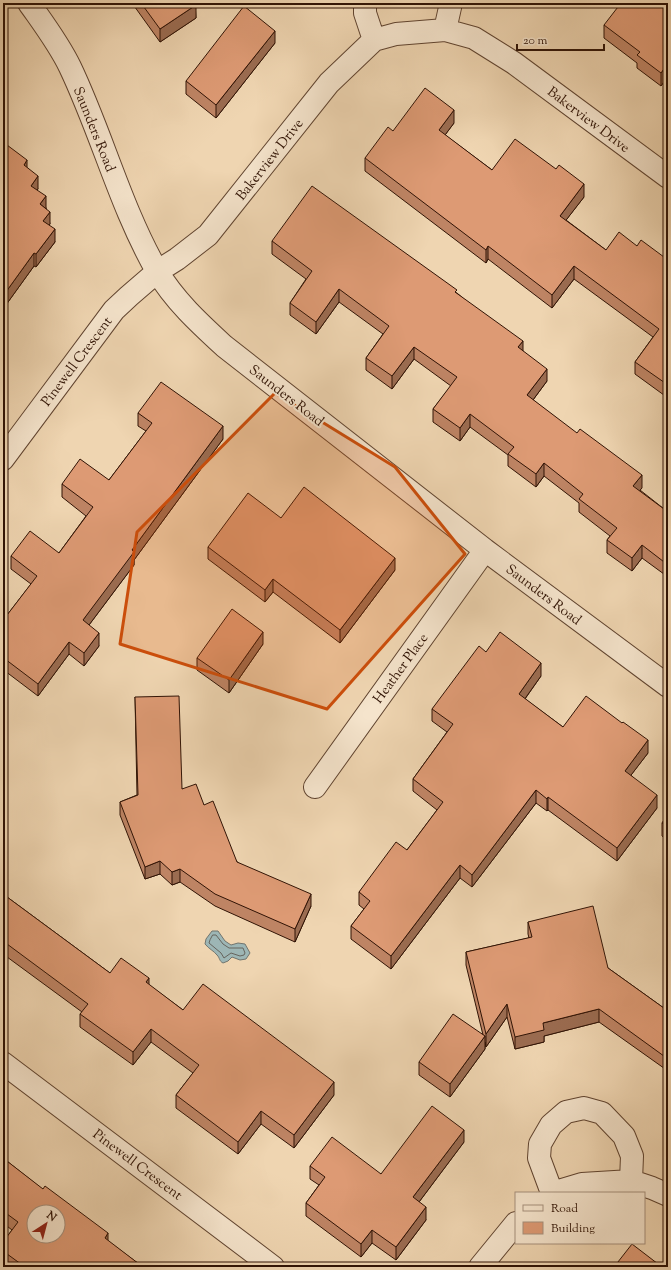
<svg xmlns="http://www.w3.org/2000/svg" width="671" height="1270" viewBox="0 0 671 1270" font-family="'Sorts Mill Goudy',serif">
<rect width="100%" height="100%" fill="#efd5b1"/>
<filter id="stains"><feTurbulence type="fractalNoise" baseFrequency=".005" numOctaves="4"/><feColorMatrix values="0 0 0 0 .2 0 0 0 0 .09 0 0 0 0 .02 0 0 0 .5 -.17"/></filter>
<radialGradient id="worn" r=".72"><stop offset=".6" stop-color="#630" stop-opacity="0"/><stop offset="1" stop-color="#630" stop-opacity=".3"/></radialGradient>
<path fill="#9db6b5" stroke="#71756f" d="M212,931H218L225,941L231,945L238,943L245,944L250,953L246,959L240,960L232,957L228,961L223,963C219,961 220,958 217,955C214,951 209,949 205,944L206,939Z"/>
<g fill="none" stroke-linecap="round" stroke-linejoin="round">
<path stroke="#66645d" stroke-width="1" d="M213,935H216L223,944L229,948H243L245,953L244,955L240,956L231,953L224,958L221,953L209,943L210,940Z"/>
<g stroke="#604430" stroke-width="24">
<path id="minor" d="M29,3C43,23 59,44 70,67C102,134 120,206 157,271C174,300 199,323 224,346L485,550L668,686
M365,3V13L374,40
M445,30L451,3
M3,459L114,310L129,296L158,271L177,259L208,235L329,83L374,40L396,34L445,30L474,38L514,63L668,177
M315,787L485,550
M3,1063L273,1267
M631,1181L632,1156L624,1136L602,1113L584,1108L566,1112L551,1125L540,1144L539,1158L552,1193L582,1184L631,1181L652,1188L668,1195
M480,1267L516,1223"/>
</g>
<use href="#minor" stroke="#f5e4cc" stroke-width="22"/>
</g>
<path fill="#be8464" stroke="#301305" d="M132,3H195L196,18L160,42Z
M668,3V76L661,86L637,68V63L604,38V25Z
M275,43L216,118L186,94V81Z
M454,123L445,135L492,170L584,197L566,220L606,250L637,246L668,260V398L635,374V362L653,337L574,279L552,308L488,259L486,263L365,171V158L393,131Z
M3,142L27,168L38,189L37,190L46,208L50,224L49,225L55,242L36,267L34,266L3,309Z
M272,241L457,293L523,351L547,381L533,400L642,488L640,490L668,512V577L642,558L632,571L607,553V540L610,536L579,512V503L544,476L536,487L508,466V455L470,427L460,441L433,422V409L451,386L414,359L392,389L366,370V358L383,334L339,302L316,334L290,315V303L306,279L272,254Z
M138,413L223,439L134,560V565L89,625L99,646L84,666L69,654L38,696L5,671L3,674V618L4,619L31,584L11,569V556L59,553L86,516L62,497V484L109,480L146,431L138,426Z
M281,518L395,570L340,643L273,592L265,602L208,559V547Z
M263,644L229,693L197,670V658Z
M486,652L541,676L525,699L563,727L648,753L631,775L657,808L617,861L548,810L547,811L536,803L472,887L460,878L391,969L351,939V926L364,909L359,905V892L407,850L437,810L413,791V779L447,732L432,721V709Z
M135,697L182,789L204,805L237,862L311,906L295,942L215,906L180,882L172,885L160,874L145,879L120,815V802L137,795Z
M668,815V841L662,836V823Z
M3,894L110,973L149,985L183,1010L334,1095L294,1148L261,1124L238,1154L176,1108V1095L193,1073L151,1042L133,1065L80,1027V1014L82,1012L3,954Z
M528,922L608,968L668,1011V1071L599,1022L544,1036V1042L515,1049L507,1017L486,1047L485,1042V1049L450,1097L419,1075V1062L483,1035L466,965V952L529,938L528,934Z
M464,1142L419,1202L426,1220L396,1260L372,1243L361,1257L306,1216V1203L319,1185L310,1179V1166L381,1174Z
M3,1158L108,1241L143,1267H8L3,1264V1242L12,1230L3,1223Z"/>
<path fill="#9b6c51" stroke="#301305" d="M196,5V18L160,42V29Z
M275,31V43L216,118V105Z
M668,63V76L661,86V73Z
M454,110V123L439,143V130Z
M27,160V173L24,165Z
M38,176V189L31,198V186Z
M584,184V197L560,228V216Z
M46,196V209L40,204Z
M50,212V224L43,234V221Z
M55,229V242L36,267V254Z
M488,246V259L486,263V250Z
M34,253V266L3,309V296Z
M574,266V279L552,308V295Z
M339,289V302L316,334V322Z
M523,341V354L518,347Z
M414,347V359L392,389V376Z
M547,369V381L527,408V395Z
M470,414V427L460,441V428Z
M223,426V439L134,560V565L83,633V620L132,550Z
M544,463V476L536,487V474Z
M642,475V488L633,498V486Z
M642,545V558L632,571V558Z
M395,558V570L340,643V630Z
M273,579V592L265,602V590Z
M263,632V644L229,693V680Z
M99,633V646L84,666V653Z
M69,642V654L38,696V684Z
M5,659V671L3,674V661Z
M541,663V676L519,707V694Z
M648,740V753L625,783V771Z
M536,790V803L472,887V875Z
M657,795V808L617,861V848Z
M548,797V810L547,811V799Z
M160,861V874L145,879V867Z
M460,865V878L391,969V956Z
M180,869V882L172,885V872Z
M311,894V906L295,942V929Z
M149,978V991L146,982Z
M507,1004V1017L486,1047V1034Z
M599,1009V1022L544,1036V1042L515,1049V1037L543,1023Z
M151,1029V1042L133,1065V1052Z
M485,1036V1049L450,1097V1084Z
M334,1082V1095L294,1148V1135Z
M261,1111V1124L238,1154V1142Z
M464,1130V1142L413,1210V1197Z
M426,1207V1220L396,1260V1247Z
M372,1230V1243L361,1257V1244Z
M108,1233V1246L105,1238Z"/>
<path fill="#dd9a74" stroke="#301305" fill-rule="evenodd" d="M141,3H195L196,5L160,29Z
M621,3H668V63L661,73L637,55L640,52L604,25Z
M244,6L275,31L216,105L186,81Z
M425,88L454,110L439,130L492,170L515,139L556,169L559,165L584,184L560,216L606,250L619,232L637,246L641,240L668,260V385L635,362L659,329L574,266L552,295L488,246L486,250L365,158L388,127L393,131Z
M3,142L27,160L24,165L38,176L31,186L46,196L40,204L50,212L43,221L55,229L36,254L34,253L3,296Z
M312,186L457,290L455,292L523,341L518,347L547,369L527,395L577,433L580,429L642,475L633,486L668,512V565L642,545L632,558L607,540L617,528L579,499L583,494L544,463L536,474L508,454L514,447L470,414L460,428L433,409L457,377L414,347L392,376L366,358L389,326L339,289L316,322L290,303L312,271L272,241Z
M161,382L223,426L132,550L134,552L83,620L99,633L84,653L69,642L38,684L5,659L3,661V618L4,619L37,576L11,556L30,531L59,553L93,507L62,484L80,459L109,480L152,423L138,413Z
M304,487L395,558L340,630L273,579L265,590L208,547L248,493L281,518Z
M232,609L263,632L229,680L197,658Z
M500,632L541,663L519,694L563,727L586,696L622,723L623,722L648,740L625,771L657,795L617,848L548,797L547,799L536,790L472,875L460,865L391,956L351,926L370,901L359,892L396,842L407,850L443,802L413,779L453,724L432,709L479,646L486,652Z
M179,696L182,789L196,784L204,805L213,801L237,862L311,894L295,929L215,894L180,869L172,872L160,861L145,867L120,802L138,795L135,697Z
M668,815V828L662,823Z
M3,894L110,973L121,958L149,978L146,982L183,1010L203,984L334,1082L294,1135L261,1111L238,1142L176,1095L199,1065L151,1029L133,1052L80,1014L88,1004L3,941Z
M593,906L608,968L668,1011V1059L599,1009L543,1023L544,1030L515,1037L507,1004L486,1034L466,952L532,937L528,922Z
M453,1014L485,1036L450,1084L419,1062Z
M432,1106L464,1130L413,1197L426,1207L396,1247L372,1230L361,1244L306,1203L325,1177L310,1166L332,1137L381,1174Z
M3,1158L43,1189L45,1186L108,1233L105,1238L143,1267H25L3,1251V1242L18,1222L3,1211ZM34,1212H58V1236H34Z
M632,1244L662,1267H614Z"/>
<path fill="#cc4e0b" fill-opacity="0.2" stroke="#cc4e0b" stroke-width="3" stroke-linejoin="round" d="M275,393L395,467L465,554L327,709L120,644L137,532Z"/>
<g text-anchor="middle" stroke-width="4" stroke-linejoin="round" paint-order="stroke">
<g font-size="14" fill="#301305" stroke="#f5e4cc">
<text transform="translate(589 119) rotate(37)" y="5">Bakerview Drive</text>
<text transform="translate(95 129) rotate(68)" y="5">Saunders Road</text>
<text transform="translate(269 159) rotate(-52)" y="5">Bakerview Drive</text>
<text transform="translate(76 361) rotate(-53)" y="5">Pinewell Crescent</text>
<text transform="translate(287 395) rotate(38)" y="5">Saunders Road</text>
<text transform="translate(544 594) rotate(37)" y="5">Saunders Road</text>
<text transform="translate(400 668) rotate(-54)" y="5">Heather Place</text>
<text transform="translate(138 1164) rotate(37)" y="5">Pinewell Crescent</text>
</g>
</g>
<rect width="671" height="1270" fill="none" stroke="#efd5b1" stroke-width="16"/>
<rect x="4" y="4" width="663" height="1262" fill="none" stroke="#301305" stroke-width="2"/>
<rect x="8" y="8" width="655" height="1254" fill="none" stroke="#301305"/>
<rect x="515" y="1192" width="130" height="52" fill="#f5e4cc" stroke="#a6907c"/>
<rect x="523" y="1205" width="20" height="6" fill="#f5e4cc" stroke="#a6907c"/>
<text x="551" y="1212" font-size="12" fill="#301305">Road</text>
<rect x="523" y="1222" width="20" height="12" fill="#dd9a74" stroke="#a6907c"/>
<text x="551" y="1232" font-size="12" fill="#301305">Building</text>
<g transform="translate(46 1224) rotate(36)"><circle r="19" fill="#f5e4cc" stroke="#a6907c"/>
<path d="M0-3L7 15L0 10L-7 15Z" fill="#8f2418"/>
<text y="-6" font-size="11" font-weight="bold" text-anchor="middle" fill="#301305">N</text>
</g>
<path d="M517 44v6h87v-6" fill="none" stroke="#301305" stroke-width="2"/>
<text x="523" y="44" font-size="12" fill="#301305" stroke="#f5e4cc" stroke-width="3" paint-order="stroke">20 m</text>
<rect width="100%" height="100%" filter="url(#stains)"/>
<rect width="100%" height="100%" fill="url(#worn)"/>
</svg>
